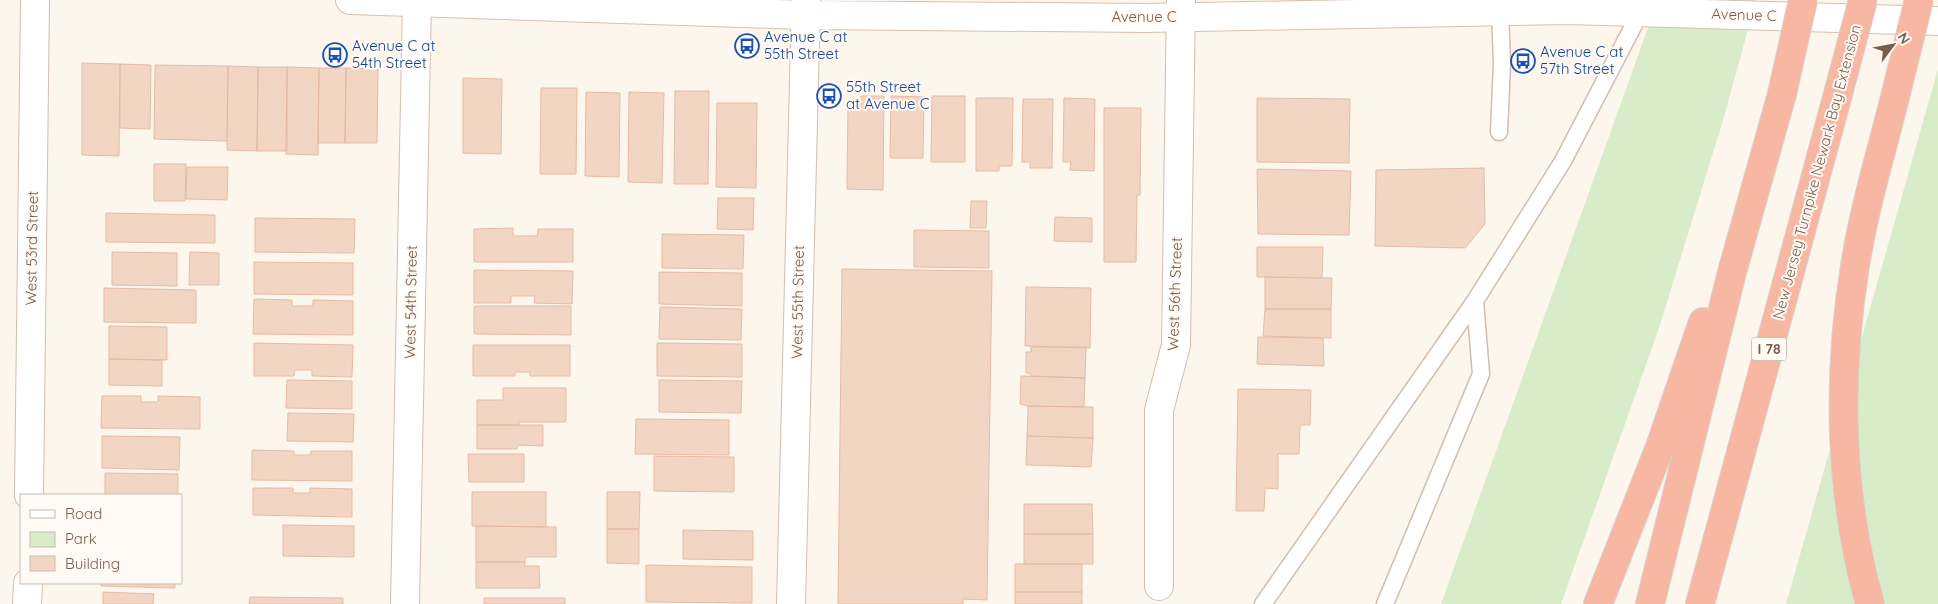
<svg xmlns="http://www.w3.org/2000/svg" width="1938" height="604" viewBox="0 0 1938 604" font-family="Quicksand,sans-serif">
<rect width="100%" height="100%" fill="#fdf6ec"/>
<path fill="#d8ecc9" d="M1658,0H1756L1724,117L1659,328L1561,604H1441Z
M1938,69V604H1786Z"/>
<path fill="#f3d5c3" stroke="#e6bba3" d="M82,63L120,64L119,156L82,155Z
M120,64L151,65L150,129L120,128Z
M155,65L228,66L227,141L154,139Z
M228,66L258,67L257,151L227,150Z
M258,67H287V151H257Z
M287,67L319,68L318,155L286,154Z
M319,68H346L345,143H318Z
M346,68L378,69L377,143H345Z
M463,78L502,79L501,154L463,153Z
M541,88H577L576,174H540Z
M675,91H709L708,184H674Z
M586,92L620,93L619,177L585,176Z
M629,92L664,93L662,183L628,182Z
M861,96H884L883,190L847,189L848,104H861Z
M891,96L924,97L923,158H890Z
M932,96H965V162H931Z
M976,98H1013L1012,166H999V171H976Z
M1064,98L1095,99L1094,171L1070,170L1071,162H1063Z
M1257,98L1350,99L1349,163L1257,162Z
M1023,99H1053L1052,168H1030V162H1022Z
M717,103H757L756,188L716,187Z
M1104,108H1141L1140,195H1137L1136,262H1104Z
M154,164H186L185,201H154Z
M187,167H228L227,200L186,199Z
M1484,168L1485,224L1465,248L1375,246L1376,170Z
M1257,169L1351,171L1349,235L1258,234Z
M718,198H754L753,230L717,229Z
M971,201H987L986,228H970Z
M106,213L215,215V243L106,242Z
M1055,217L1092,218V242L1054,241Z
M255,218L355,219L354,253L255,252Z
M513,228V236H537L538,229H573V262H474V229Z
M914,230L989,231V268L914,267Z
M662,234L744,235L743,269L662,268Z
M1257,247H1323L1322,278L1257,277Z
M112,252L177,253V286L112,285Z
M190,252L219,253V285H189Z
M254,262L353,263V295L254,294Z
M842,269L992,271L987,600L963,599V604H838Z
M474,270L573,271L572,304L534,303L535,296H511V303H474Z
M659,272L742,273V306L659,304Z
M1265,277L1332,278L1331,309H1265Z
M1026,287L1091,288L1090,348L1025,346Z
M104,288L196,290V323L104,322Z
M254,299L292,300V306H313V300L353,301V335L253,334Z
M474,306H571V335L474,334Z
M660,307L742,309L741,340L659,339Z
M1265,309H1331V338L1263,336Z
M109,326L167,327V360L109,359Z
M1258,337L1323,338L1324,366L1257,364Z
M254,343L353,345L352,377L312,376V370H295L294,376H254Z
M657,343L742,344V377L657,376Z
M473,345H570V376H530V372H515V376H473Z
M1031,347H1086L1085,378L1031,376L1030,373H1026V352H1031Z
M109,359L162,360V386L109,385Z
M1021,376L1085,378L1084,407L1028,406L1020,404Z
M287,380L352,381V409L286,408Z
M659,380L742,381L741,413L659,412Z
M503,388H566V422H519V425H477V400H503Z
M1238,389L1311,390L1310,425H1300L1299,454H1278V489L1265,488L1264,511H1236Z
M102,396H141V402H158V396L200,397V429L101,428Z
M1028,406L1093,407V438L1027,436Z
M288,413L354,414L353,442L287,441Z
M636,419L729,420V455L635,454Z
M477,425H543V446L518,445L517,449H477Z
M102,436L180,437L179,470L102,468Z
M1027,436L1093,438L1091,467L1026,465Z
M252,450L294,451V455H310L311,451H352V481L252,480Z
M468,454H524V482H469Z
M654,456L734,457V492L654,491Z
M105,473L178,474V495H105Z
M253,488H293V493H310V488L352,489V517L253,515Z
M472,492H546V527L472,526Z
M607,492H640L639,529H607Z
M1024,504H1092L1093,534H1024Z
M283,525L354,526V557L283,556Z
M476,526L556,527V557H525V562H476Z
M607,529H639V564L607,563Z
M683,530L753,531V560L683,559Z
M1024,534H1093V564H1024Z
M476,562H525V566H539L540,588H476Z
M1015,564H1082V592H1015Z
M646,565L752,567V603L646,602Z
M101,583H175V588L101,586Z
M103,592L154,594L153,604H103Z
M1015,592H1082V604H1015Z
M250,597L343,598V604H249Z
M484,598H565V604H484Z"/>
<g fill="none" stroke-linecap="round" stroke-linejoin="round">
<g stroke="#d1beb0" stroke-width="19">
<path id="service" d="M1499,132L1502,63L1500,11
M1263,604L1475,301L1563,161L1640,13
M1385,604L1481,374L1475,301"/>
</g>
<g stroke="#d1beb0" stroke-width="30">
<path id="minor" d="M1159,586V410L1176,345L1181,0
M405,604L417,0
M791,604L806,0"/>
</g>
<g stroke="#d1beb0" stroke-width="30">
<path id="tertiary" d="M29,495L35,0
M27,604L28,583"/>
</g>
<g stroke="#d6c0b0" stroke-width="30">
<path id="secondary" d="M350,0L806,15L1145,18L1569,10L1938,21"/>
</g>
<g stroke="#dad1cd" stroke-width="30">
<path id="motorway" d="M1598,604L1660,447L1703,322
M1650,604L1732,272L1782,94
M1700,604L1838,94
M1870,604C1839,495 1837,377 1855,266C1864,208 1882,150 1896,93"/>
</g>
<use href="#service" stroke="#fff" stroke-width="16"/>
<use href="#minor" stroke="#fff" stroke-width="28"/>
<use href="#tertiary" stroke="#fff" stroke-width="28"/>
<use href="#secondary" stroke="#fff" stroke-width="28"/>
<use href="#motorway" stroke="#f7b7a3" stroke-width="28"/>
<g stroke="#dad1cd" stroke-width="30" stroke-linecap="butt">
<path id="motorway-bridge" d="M1896,93L1919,0
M1782,94L1803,0
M1838,94L1863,0"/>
</g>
<use href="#motorway-bridge" stroke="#f7b7a3" stroke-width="28"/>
</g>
<defs>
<g id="bus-ring" transform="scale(1.25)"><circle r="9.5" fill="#fffaf3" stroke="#1a4fb4" stroke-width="1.5"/><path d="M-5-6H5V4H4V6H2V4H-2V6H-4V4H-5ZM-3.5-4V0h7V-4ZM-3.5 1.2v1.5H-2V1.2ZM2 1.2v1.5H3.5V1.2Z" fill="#1a4fb4"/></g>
</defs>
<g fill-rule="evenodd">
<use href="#bus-ring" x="747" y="46"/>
<use href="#bus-ring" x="335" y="55"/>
<use href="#bus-ring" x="1523" y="61"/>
<use href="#bus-ring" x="829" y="96"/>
</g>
<g text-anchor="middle" stroke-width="4" stroke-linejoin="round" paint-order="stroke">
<rect fill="#fffaf3" stroke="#a28b7f" stroke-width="1" x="1751.5" y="337.5" width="35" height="23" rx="4"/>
<g font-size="14" font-weight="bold" fill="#7a5c4d">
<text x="1769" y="354">I 78</text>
</g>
<g font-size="15" fill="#7a5c4d" stroke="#fffaf3">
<text transform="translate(1744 15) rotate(2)" y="5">Avenue C</text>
<text x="1144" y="22">Avenue C</text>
<text transform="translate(1817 172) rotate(-75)" y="5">New Jersey Turnpike Newark Bay Extension</text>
<text transform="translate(32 248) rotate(-89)" y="5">West 53rd Street</text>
<text transform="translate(1175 294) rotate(-88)" y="5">West 56th Street</text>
<text transform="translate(411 302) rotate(-89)" y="5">West 54th Street</text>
<text transform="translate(798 302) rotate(-89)" y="5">West 55th Street</text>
</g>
<g font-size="15" fill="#164399" stroke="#fffaf3" text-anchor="start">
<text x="764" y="42">Avenue C at<tspan x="764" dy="17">55th Street</tspan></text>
<text x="352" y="51">Avenue C at<tspan x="352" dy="17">54th Street</tspan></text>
<text x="1540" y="57">Avenue C at<tspan x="1540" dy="17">57th Street</tspan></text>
<text x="846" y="92">55th Street<tspan x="846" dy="17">at Avenue C</tspan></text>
</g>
</g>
<rect x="20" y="494" width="162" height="90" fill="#fffaf3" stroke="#cabbb1"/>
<rect x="30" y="510" width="25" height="8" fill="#ffffff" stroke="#cabbb1"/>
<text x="65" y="519" font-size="15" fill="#7a5c4d">Road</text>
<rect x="30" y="532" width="25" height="15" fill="#d8ecc9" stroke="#cabbb1"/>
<text x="65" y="544" font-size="15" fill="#7a5c4d">Park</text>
<rect x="30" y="556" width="25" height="15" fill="#f3d5c3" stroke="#cabbb1"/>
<text x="65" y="569" font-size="15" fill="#7a5c4d">Building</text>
<g transform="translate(1893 45) rotate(58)" stroke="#fffaf3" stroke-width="4" paint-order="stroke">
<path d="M0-4L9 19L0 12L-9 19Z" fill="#7a5c4d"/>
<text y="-8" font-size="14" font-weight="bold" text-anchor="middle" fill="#7a5c4d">N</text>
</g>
</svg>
